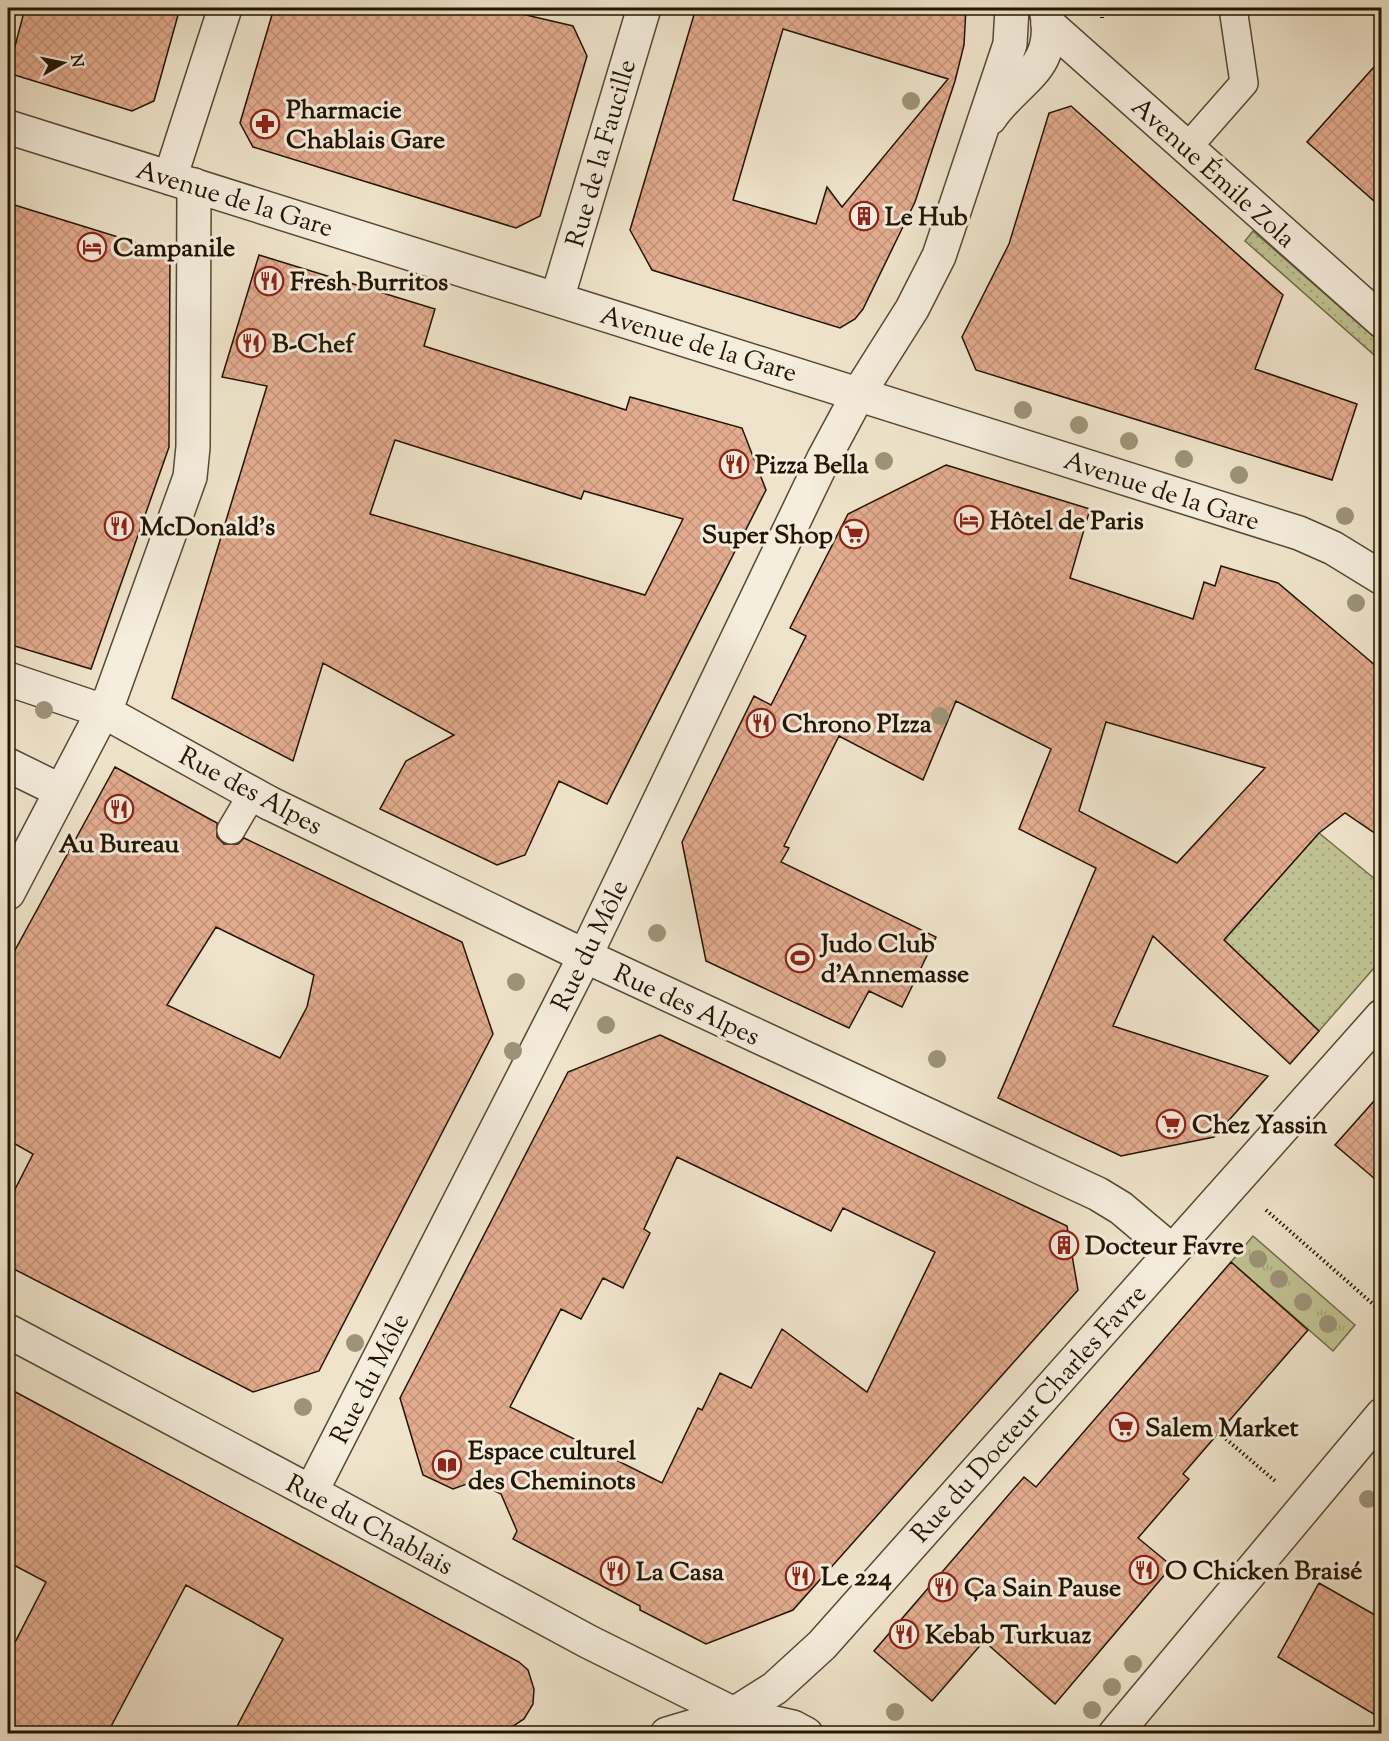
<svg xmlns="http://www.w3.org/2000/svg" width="1389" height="1741" viewBox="0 0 1389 1741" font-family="'Sorts Mill Goudy',serif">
<defs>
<pattern id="grass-tufts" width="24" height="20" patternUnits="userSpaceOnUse" patternTransform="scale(1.5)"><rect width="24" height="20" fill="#c0c293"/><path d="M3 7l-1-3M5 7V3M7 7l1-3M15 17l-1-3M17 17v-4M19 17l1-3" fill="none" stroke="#a5a67d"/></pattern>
<pattern id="garden-dots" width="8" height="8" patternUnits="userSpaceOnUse" patternTransform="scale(1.5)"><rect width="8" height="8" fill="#c0c293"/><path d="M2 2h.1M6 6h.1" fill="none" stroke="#a5a67d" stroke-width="1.8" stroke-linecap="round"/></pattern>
<pattern id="building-cross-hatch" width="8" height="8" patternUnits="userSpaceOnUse" patternTransform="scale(1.5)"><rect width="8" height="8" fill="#e3ac8f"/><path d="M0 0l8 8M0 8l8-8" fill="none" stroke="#c2937a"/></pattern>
</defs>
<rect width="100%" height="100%" fill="#efe4cb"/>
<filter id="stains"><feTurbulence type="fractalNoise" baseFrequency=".00333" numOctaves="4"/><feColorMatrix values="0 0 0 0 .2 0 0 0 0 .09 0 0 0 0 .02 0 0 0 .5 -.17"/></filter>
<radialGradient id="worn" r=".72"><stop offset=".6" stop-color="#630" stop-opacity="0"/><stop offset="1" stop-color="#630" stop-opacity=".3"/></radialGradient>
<path fill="url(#grass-tufts)" stroke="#726c4a" stroke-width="1.5" d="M1253,1236L1355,1325L1333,1351L1231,1262Z"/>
<path fill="url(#garden-dots)" stroke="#726c4a" stroke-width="1.5" d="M1253,231L1381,343V361L1245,241Z
M1319,833L1381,884V960L1319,1031L1224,940Z"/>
<path fill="url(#building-cross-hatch)" stroke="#231501" stroke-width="1.5" fill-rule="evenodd" d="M25,8H180L154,101L132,111L8,73Z
M274,8H496L573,26L587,56L540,216L516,228L253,147L240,123Z
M696,8H966L964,45L955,81L915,202L863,309L855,319L840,328L652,270L630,230ZM783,29L948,79L842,207L827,187L816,224L733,200Z
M1382,58V208L1307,142Z
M1071,106L1283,295L1255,369L1357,404L1332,480L976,370L962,337L1009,244L1049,113Z
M8,203L170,253L169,447L91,669L8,644Z
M259,255L435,309L424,346L626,410L630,397L742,428L766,490L607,804L559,781L525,855L497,865L380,809L406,761L454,735L323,663L293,761L172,698L267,386L222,377ZM395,440L581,499L584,491L683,519L645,595L370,514Z
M946,465L1090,509L1070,578L1193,619L1204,582L1215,586L1221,566L1278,583L1382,671V838L1345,813L1319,833L1224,940L1319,1031L1290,1064L1153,936L1113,1026L1268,1076L1214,1137L1121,1156L998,1098L1096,868L1019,829L1051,749L956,701L923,780L839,736L784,846L789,848L781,862L936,937L902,1007L869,991L849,1028L706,961L682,842L754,696L771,705L806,636L790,628L848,514ZM1106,722L1265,768L1177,863L1079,811Z
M115,767L217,823V837L224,844H238L244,838L462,942L493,1034L319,1371L253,1392L8,1266V1203L33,1154L8,1140V963ZM216,927L314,975L307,1007L280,1058L167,1005Z
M660,1035L1067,1226L1078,1290L793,1610L706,1644L640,1610V1606L513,1539L517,1531L501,1494L475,1481L453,1489L423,1475L400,1398L568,1072ZM677,1157L831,1231L843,1208L935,1252L867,1392L782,1329L751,1388L720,1373L702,1410L698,1408L662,1483L510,1407L561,1309L581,1319L603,1278L623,1288L650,1233L644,1229Z
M1382,1092V1185L1335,1145Z
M1231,1262L1308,1330L1183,1474L1189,1479L1138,1538L1172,1566L1055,1704L984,1641L932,1701L874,1651L1024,1477L1036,1487Z
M8,1388L519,1662L528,1670L534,1689L533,1704L524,1719L501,1734H233L283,1639L186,1585L107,1734H8V1656L46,1582L8,1562Z
M1319,1583L1382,1619V1719L1278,1657Z"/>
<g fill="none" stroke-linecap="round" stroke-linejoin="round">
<g stroke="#564934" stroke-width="30">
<path id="service" d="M1187,148L1244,83L1233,8
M231,830L247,803L257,800L269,803"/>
</g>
<g stroke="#564934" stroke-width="36">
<path id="pedestrian" d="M1048,24L1382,321
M8,679L103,711L269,803
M8,765L61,791
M8,893L111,696L190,477L193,447L194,185"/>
</g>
<g stroke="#564934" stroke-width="36">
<path id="minor" d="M8,127L1299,533L1333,548L1382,578
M170,178L225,8
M557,299L644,8
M269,803L585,956L1098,1194L1121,1208L1172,1251
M8,1331L311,1492
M734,1714L775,1688L822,1645L1382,1016
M1115,1734L1382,1415"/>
</g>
<g stroke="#564934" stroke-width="36">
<path id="tertiary" d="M990,118C1017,78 1059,70 1046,8
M667,1734L734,1714
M806,1734L793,1727L734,1714L589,1642L311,1492L585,956L824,458L859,393L912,309L939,256L1010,44L1012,8"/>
</g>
<path stroke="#231501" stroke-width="4" stroke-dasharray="1.5 3" stroke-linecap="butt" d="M1102,8V18
M1266,1210L1382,1312
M1219,1433L1275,1481"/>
<use href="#service" stroke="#f5eddd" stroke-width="27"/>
<use href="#pedestrian" stroke="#f5eddd" stroke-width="33"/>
<use href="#minor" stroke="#f5eddd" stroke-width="33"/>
<use href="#tertiary" stroke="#f5eddd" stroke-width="33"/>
</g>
<g fill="#9d9478">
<circle cx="911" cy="101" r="9"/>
<circle cx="1023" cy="410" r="9"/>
<circle cx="1079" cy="425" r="9"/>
<circle cx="1129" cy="441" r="9"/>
<circle cx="1184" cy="459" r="9"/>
<circle cx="884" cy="461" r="9"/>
<circle cx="1239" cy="475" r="9"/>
<circle cx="1345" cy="516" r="9"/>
<circle cx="1356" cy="603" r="9"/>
<circle cx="44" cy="710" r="9"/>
<circle cx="940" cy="716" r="9"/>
<circle cx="657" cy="933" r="9"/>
<circle cx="516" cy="982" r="9"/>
<circle cx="606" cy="1025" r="9"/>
<circle cx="513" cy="1051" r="9"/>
<circle cx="937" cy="1059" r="9"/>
<circle cx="1258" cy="1259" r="9"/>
<circle cx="1279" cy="1279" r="9"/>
<circle cx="1303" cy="1302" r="9"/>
<circle cx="1328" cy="1324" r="9"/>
<circle cx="355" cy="1343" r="9"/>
<circle cx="303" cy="1407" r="9"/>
<circle cx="1368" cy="1499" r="9"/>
<circle cx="1133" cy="1664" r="9"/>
<circle cx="1112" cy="1687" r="9"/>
<circle cx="1092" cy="1710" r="9"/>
<circle cx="895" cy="1712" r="9"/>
</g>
<defs>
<g id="pharmacy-ring" transform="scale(1.5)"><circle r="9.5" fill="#f5eddd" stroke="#8f2418" stroke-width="1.5"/><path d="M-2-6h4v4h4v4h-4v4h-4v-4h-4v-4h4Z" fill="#8f2418"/></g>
<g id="building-ring" transform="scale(1.5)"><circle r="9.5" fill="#f5eddd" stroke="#8f2418" stroke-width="1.5"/><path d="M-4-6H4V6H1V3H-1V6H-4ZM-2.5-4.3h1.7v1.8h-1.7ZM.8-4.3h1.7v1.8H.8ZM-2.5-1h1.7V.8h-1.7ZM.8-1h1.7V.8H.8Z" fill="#8f2418"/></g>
<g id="hotel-ring" transform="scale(1.5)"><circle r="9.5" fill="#f5eddd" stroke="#8f2418" stroke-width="1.5"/><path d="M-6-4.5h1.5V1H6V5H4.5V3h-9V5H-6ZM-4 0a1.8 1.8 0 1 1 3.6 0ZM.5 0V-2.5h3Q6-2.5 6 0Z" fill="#8f2418"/></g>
<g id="restaurant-ring" transform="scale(1.5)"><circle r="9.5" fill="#f5eddd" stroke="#8f2418" stroke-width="1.5"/><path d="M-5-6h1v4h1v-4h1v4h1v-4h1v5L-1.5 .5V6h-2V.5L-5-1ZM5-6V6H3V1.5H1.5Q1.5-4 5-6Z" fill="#8f2418"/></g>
<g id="supermarket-ring" transform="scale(1.5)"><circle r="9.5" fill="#f5eddd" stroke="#8f2418" stroke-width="1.5"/><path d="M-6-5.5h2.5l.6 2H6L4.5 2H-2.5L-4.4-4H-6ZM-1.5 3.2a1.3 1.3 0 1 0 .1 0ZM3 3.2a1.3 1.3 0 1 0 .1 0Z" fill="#8f2418"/></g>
<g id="stadium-ring" transform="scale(1.5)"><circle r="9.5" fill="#f5eddd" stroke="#8f2418" stroke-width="1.5"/><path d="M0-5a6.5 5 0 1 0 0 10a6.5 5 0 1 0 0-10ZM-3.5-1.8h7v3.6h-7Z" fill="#8f2418"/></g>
<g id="library-ring" transform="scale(1.5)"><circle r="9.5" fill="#f5eddd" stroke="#8f2418" stroke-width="1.5"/><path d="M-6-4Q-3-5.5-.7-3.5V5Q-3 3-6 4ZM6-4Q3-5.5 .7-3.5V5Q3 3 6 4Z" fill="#8f2418"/></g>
</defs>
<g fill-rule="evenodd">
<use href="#pharmacy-ring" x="265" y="124"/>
<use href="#building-ring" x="864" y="216"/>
<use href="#hotel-ring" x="92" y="247"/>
<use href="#restaurant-ring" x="269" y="281"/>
<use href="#restaurant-ring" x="251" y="343"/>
<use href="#restaurant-ring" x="734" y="464"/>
<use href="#hotel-ring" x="969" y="520"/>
<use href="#restaurant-ring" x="119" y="526"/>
<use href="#supermarket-ring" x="854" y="534"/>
<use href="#restaurant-ring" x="761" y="723"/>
<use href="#restaurant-ring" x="119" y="809"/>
<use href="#stadium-ring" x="800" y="958"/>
<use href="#supermarket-ring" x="1171" y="1124"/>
<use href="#building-ring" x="1064" y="1245"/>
<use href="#supermarket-ring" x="1124" y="1427"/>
<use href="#library-ring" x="447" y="1465"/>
<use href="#restaurant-ring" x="1144" y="1570"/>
<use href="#restaurant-ring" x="615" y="1571"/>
<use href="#restaurant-ring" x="800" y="1576"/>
<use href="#restaurant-ring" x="943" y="1587"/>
<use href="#restaurant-ring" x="904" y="1634"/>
</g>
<g text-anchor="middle" stroke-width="6" stroke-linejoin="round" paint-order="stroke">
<g font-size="26" font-weight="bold" fill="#231501" stroke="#f5eddd" text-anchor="start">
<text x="286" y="118">Pharmacie<tspan x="286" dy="30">Chablais Gare</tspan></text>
<text x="885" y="225">Le Hub</text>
<text x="113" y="256">Campanile</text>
<text x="290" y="290">Fresh Burritos</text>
<text x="272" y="352">B-Chef</text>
<text x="755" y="473">Pizza Bella</text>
<text x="990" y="529">Hôtel de Paris</text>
<text x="140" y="535">McDonald's</text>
<text x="833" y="543" text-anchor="end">Super Shop</text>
<text x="782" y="732">Chrono PIzza</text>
<text x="119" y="852" text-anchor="middle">Au Bureau</text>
<text x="821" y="952">Judo Club<tspan x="821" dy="30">d'Annemasse</tspan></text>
<text x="1192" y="1133">Chez Yassin</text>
<text x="1085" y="1254">Docteur Favre</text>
<text x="1145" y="1436">Salem Market</text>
<text x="468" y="1459">Espace culturel<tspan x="468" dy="30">des Cheminots</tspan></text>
<text x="1165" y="1579">O Chicken Braisé</text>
<text x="636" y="1580">La Casa</text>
<text x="821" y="1585">Le 224</text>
<text x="964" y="1596">Ça Sain Pause</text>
<text x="925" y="1643">Kebab Turkuaz</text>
</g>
<g font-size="26" fill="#231501" stroke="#f5eddd">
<text transform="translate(600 153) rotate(-74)" y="9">Rue de la Faucille</text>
<text transform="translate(1214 172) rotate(42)" y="9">Avenue Émile Zola</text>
<text transform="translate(235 198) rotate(17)" y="9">Avenue de la Gare</text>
<text transform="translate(699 343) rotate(17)" y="9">Avenue de la Gare</text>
<text transform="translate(1162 490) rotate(18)" y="9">Avenue de la Gare</text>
<text transform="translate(251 790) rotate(28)" y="9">Rue des Alpes</text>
<text transform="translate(589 945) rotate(-64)" y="9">Rue du Môle</text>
<text transform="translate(687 1004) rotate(25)" y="9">Rue des Alpes</text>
<text transform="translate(369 1378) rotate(-63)" y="9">Rue du Môle</text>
<text transform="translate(1028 1413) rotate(-48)" y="9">Rue du Docteur Charles Favre</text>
<text transform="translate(370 1524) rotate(28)" y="9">Rue du Chablais</text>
</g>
</g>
<rect width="1389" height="1741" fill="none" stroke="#efe4cb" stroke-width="30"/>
<rect x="9" y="9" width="1371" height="1723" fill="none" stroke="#231501" stroke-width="3"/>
<rect x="15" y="15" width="1359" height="1711" fill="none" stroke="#231501" stroke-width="1.5"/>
<g transform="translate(63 63) rotate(81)" stroke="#f5eddd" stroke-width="4.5" paint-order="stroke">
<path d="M0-4.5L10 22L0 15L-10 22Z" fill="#231501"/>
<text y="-9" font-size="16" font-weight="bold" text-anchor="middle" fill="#231501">N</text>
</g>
<rect width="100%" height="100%" filter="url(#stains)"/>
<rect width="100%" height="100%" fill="url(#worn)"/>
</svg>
